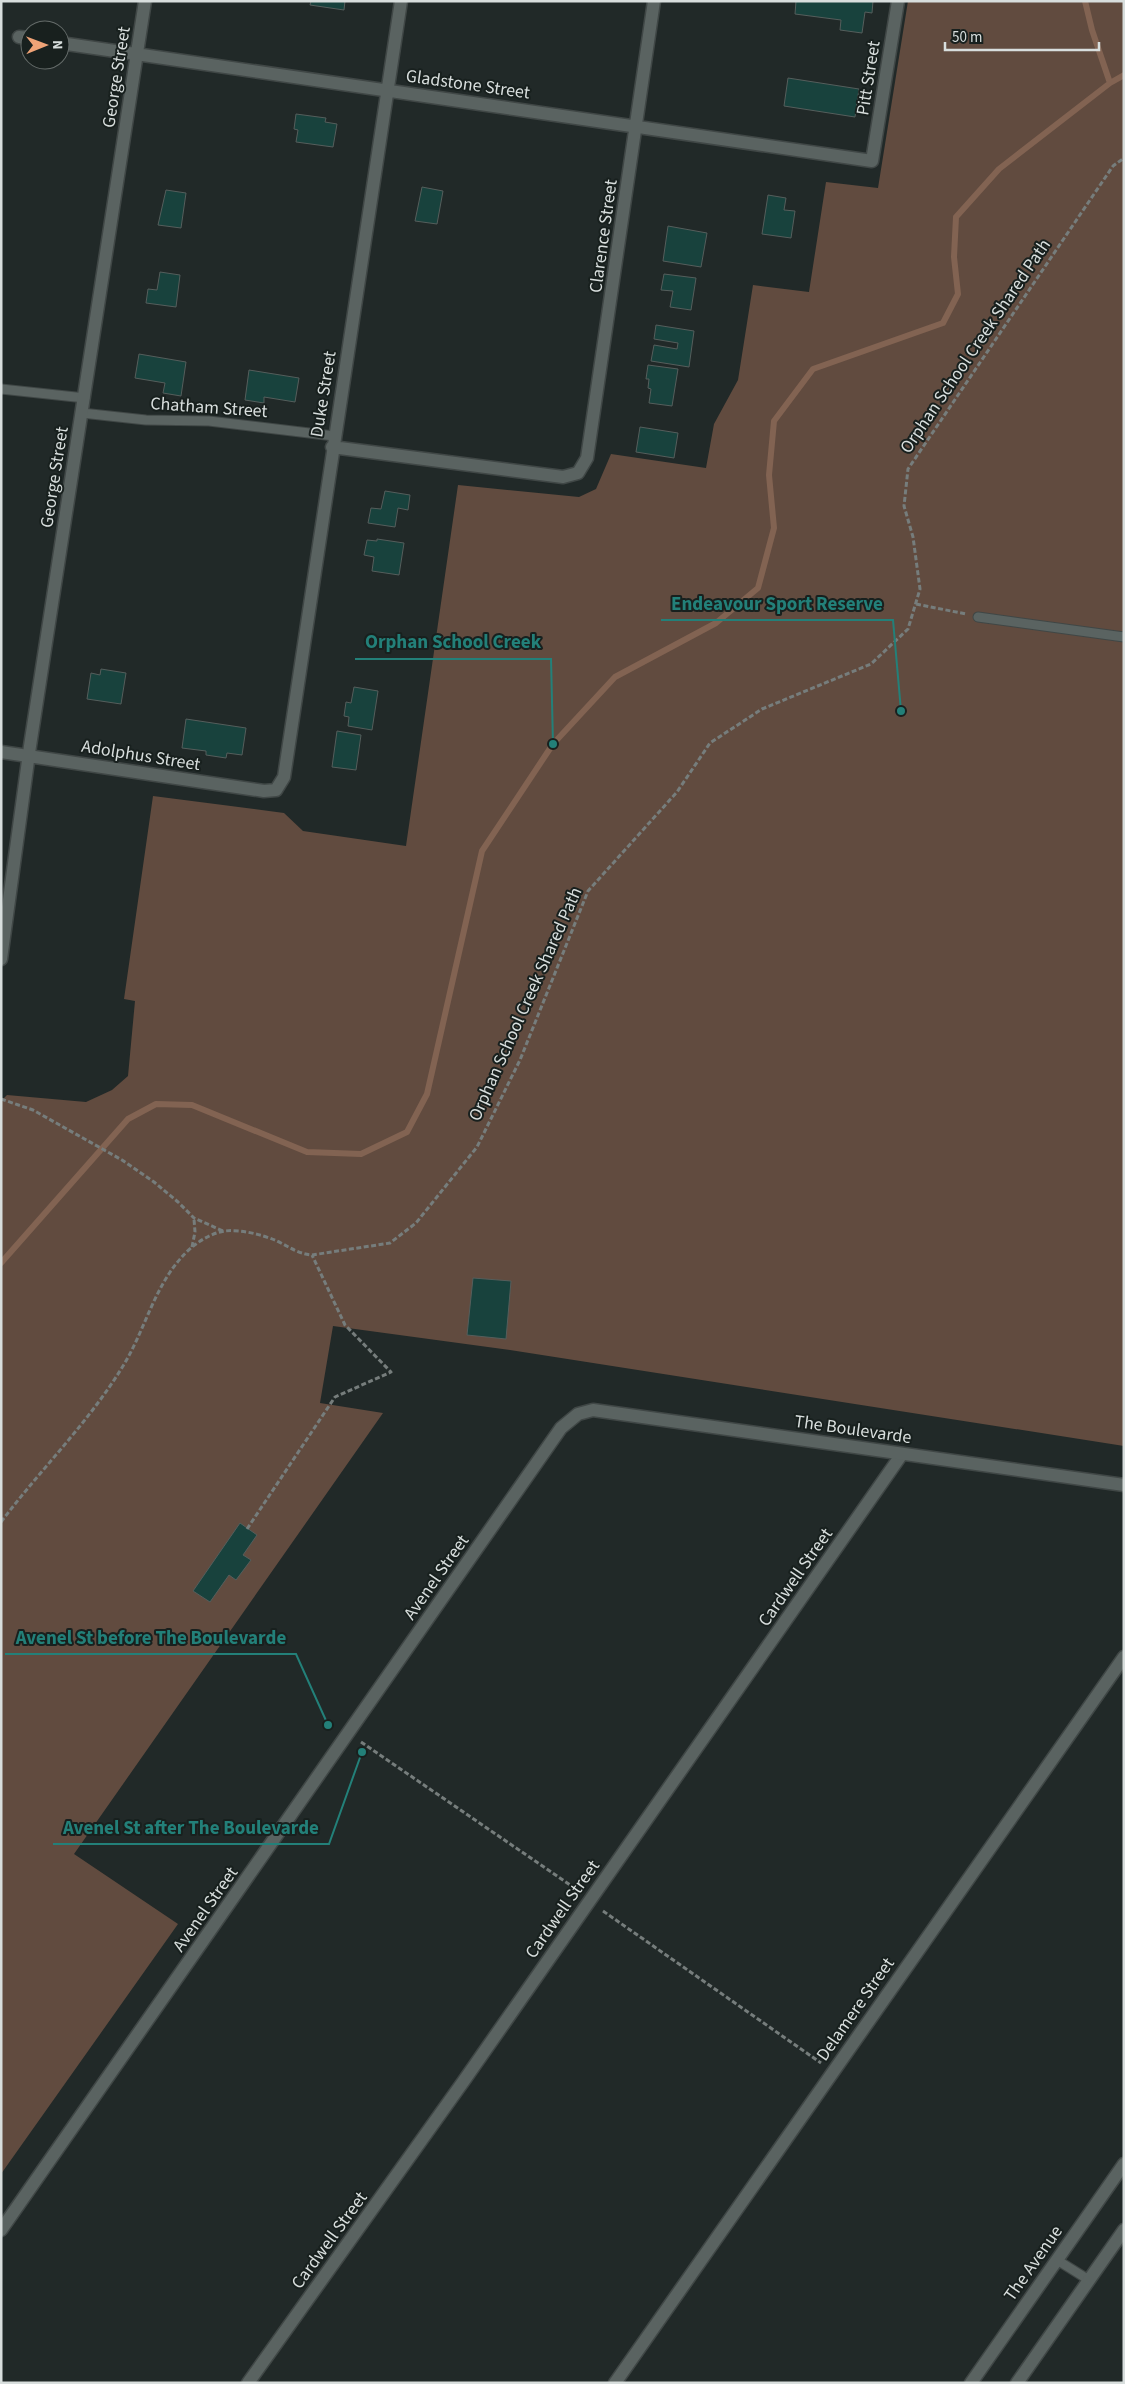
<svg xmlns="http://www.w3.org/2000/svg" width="1125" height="2384" viewBox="0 0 1125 2384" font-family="'Source Sans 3',sans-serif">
<rect width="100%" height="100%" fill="#212928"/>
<path fill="#614b3f" d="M908,1H1124V1446L510,1350L333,1326L320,1403L383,1413L74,1854L178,1924L1,2174V1101L7,1095L86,1102L112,1090L128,1076L135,1001L124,999L153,796L284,813L303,831L406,846L458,485L579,497L596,489L611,454L706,468L714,424L738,380L753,285L809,292L826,182L878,188Z"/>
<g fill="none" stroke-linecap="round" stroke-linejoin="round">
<path stroke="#826352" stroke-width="6" d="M1085,1L1092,30L1110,83
M1,1263L128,1119L156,1104L192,1105L307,1152L361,1154L407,1132L427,1094L482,851L553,744L615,677L716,623L758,588L774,528L769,475L774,421L813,369L943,323L958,294L954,257L956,217L999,169L1110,83L1124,75"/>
</g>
<path fill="#18423d" stroke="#555e5c" d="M311,1H345L344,10L310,5Z
M796,1H873L872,13L865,12L862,33L840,30L841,20L795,14Z
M788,78L859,89L855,117L784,106Z
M296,114L326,118L325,122L337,124L333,147L296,142L298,130L294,129Z
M422,187L443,191L437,224L415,221Z
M166,190L186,193L181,228L158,225Z
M768,195L786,198L784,210L795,211L791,238L762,234Z
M668,226L707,233L701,267L663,261Z
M160,272L180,275L176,307L146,303L148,289L157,290Z
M664,274L696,278L691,310L670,307L673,291L661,290Z
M656,325L694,331L689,367L651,361L654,345L677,349L678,343L654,339Z
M139,354L186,362L181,396L163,393L165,383L135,378Z
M648,365L678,369L672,406L649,403L651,389L648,388L649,379H646Z
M249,370L299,378L295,402L264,397V403L245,400Z
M640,427L678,433L674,458L636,452Z
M385,491L410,495L408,510L398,508L395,527L368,523L371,508L381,509Z
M377,539L404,543L399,575L372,571L374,557L364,555L367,540L377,541Z
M101,669L126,673L121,704L87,699L91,673L100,675Z
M354,687L378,691L372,730L348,726L349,717L344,716L346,702L351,703Z
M186,719L246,728L242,755L227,753L226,758L206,755V751L182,748Z
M337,731L361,735L356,770L332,767Z
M473,1278L511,1281L506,1339L467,1335Z
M240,1523L257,1535L243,1555L251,1560L236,1580L229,1575L210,1602L193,1591Z"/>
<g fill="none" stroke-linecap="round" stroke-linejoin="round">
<g stroke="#404746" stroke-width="11">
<path id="service" d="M1,389L85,398
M82,413L146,420L209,421L334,436
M978,617L1124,637
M1057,2260L1089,2280"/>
</g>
<g stroke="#404746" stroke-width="15">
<path id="minor" d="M19,37L30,38
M60,43L872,161L898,1
M332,447L563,477L578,473L587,458L654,1
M1,752L264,791L276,790L284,777L401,1
M1,959L30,746L145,1
M248,2383L463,2082L902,1454
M615,2383L1124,1657
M971,2383L1124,2164
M1017,2383L1124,2230"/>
</g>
<g stroke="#404746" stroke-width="15">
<path id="tertiary" d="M1,2230L561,1428L578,1414L593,1410L1124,1485"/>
</g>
<path stroke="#767d7c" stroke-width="3" stroke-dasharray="5 2.5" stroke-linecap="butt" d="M916,604L966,614
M1,1099L33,1110L122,1160L154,1182L178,1202L194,1218L223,1231
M192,1247L195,1232L194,1219
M1,1522C41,1469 89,1422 123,1366C144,1332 154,1288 181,1258C191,1246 209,1233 225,1231C241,1229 263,1235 277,1241C289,1247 299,1254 312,1255L390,1243L416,1223L477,1147L520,1060L588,891L677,792L710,743L762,709L871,664L908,629L920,589L913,537L904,506L908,469L1113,166L1124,158
M247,1529L335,1397L391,1372L345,1325L312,1255
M361,1742L579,1891
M603,1911L821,2063"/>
<use href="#service" stroke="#5a6361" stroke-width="9"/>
<use href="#minor" stroke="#5a6361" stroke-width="12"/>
<use href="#tertiary" stroke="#5a6361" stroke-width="12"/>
</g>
<g text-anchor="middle" stroke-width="4" stroke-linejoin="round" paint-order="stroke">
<g font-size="18" fill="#d8dedd" stroke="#18201e">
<text transform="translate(116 77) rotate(-81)" y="6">George Street</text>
<text transform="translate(868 78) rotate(-81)" y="6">Pitt Street</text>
<text transform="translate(468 84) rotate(8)" y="6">Gladstone Street</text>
<text transform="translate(603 236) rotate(-82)" y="6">Clarence Street</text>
<text transform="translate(975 346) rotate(-56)" y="6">Orphan School Creek Shared Path</text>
<text transform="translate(323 394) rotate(-81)" y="6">Duke Street</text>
<text transform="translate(209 407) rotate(4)" y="6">Chatham Street</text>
<text transform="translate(54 477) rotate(-81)" y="6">George Street</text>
<text transform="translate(141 755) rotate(9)" y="6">Adolphus Street</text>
<text transform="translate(525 1004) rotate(-66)" y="6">Orphan School Creek Shared Path</text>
<text transform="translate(853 1429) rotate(8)" y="6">The Boulevarde</text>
<text transform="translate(436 1577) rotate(-55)" y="6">Avenel Street</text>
<text transform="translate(795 1577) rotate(-55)" y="6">Cardwell Street</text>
<text transform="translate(205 1909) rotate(-55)" y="6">Avenel Street</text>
<text transform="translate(562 1909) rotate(-55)" y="6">Cardwell Street</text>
<text transform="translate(855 2009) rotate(-55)" y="6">Delamere Street</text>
<text transform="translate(329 2240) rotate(-54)" y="6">Cardwell Street</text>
<text transform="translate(1033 2263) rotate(-55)" y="6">The Avenue</text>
</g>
</g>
<path fill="none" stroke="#238079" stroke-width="2" d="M901 711L893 620H661M553 744L551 659H355M328 1725L296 1654H5M362 1752L329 1844H53"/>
<g fill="#238079" stroke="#18201e" stroke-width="2">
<circle cx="901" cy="711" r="5"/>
<circle cx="553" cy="744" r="5"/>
<circle cx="328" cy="1725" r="5"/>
<circle cx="362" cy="1752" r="5"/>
</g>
<g font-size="19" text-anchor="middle" font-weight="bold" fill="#238079" stroke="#18201e" stroke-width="4" stroke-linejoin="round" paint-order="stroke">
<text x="777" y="610">Endeavour Sport Reserve</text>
<text x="453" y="648">Orphan School Creek</text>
<text x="151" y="1644">Avenel St before The Boulevarde</text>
<text x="191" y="1834">Avenel St after The Boulevarde</text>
</g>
<rect width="1125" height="2384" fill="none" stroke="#d8dedd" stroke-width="5"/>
<g transform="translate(45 45) rotate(89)"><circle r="24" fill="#18201e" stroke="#656c6a"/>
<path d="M0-4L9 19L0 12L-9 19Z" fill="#efa377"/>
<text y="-8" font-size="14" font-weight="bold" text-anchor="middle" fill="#d8dedd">N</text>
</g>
<path d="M945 42v8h154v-8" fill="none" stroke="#d8dedd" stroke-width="2.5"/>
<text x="952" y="42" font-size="15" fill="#d8dedd" stroke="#18201e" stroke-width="4" paint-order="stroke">50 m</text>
</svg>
